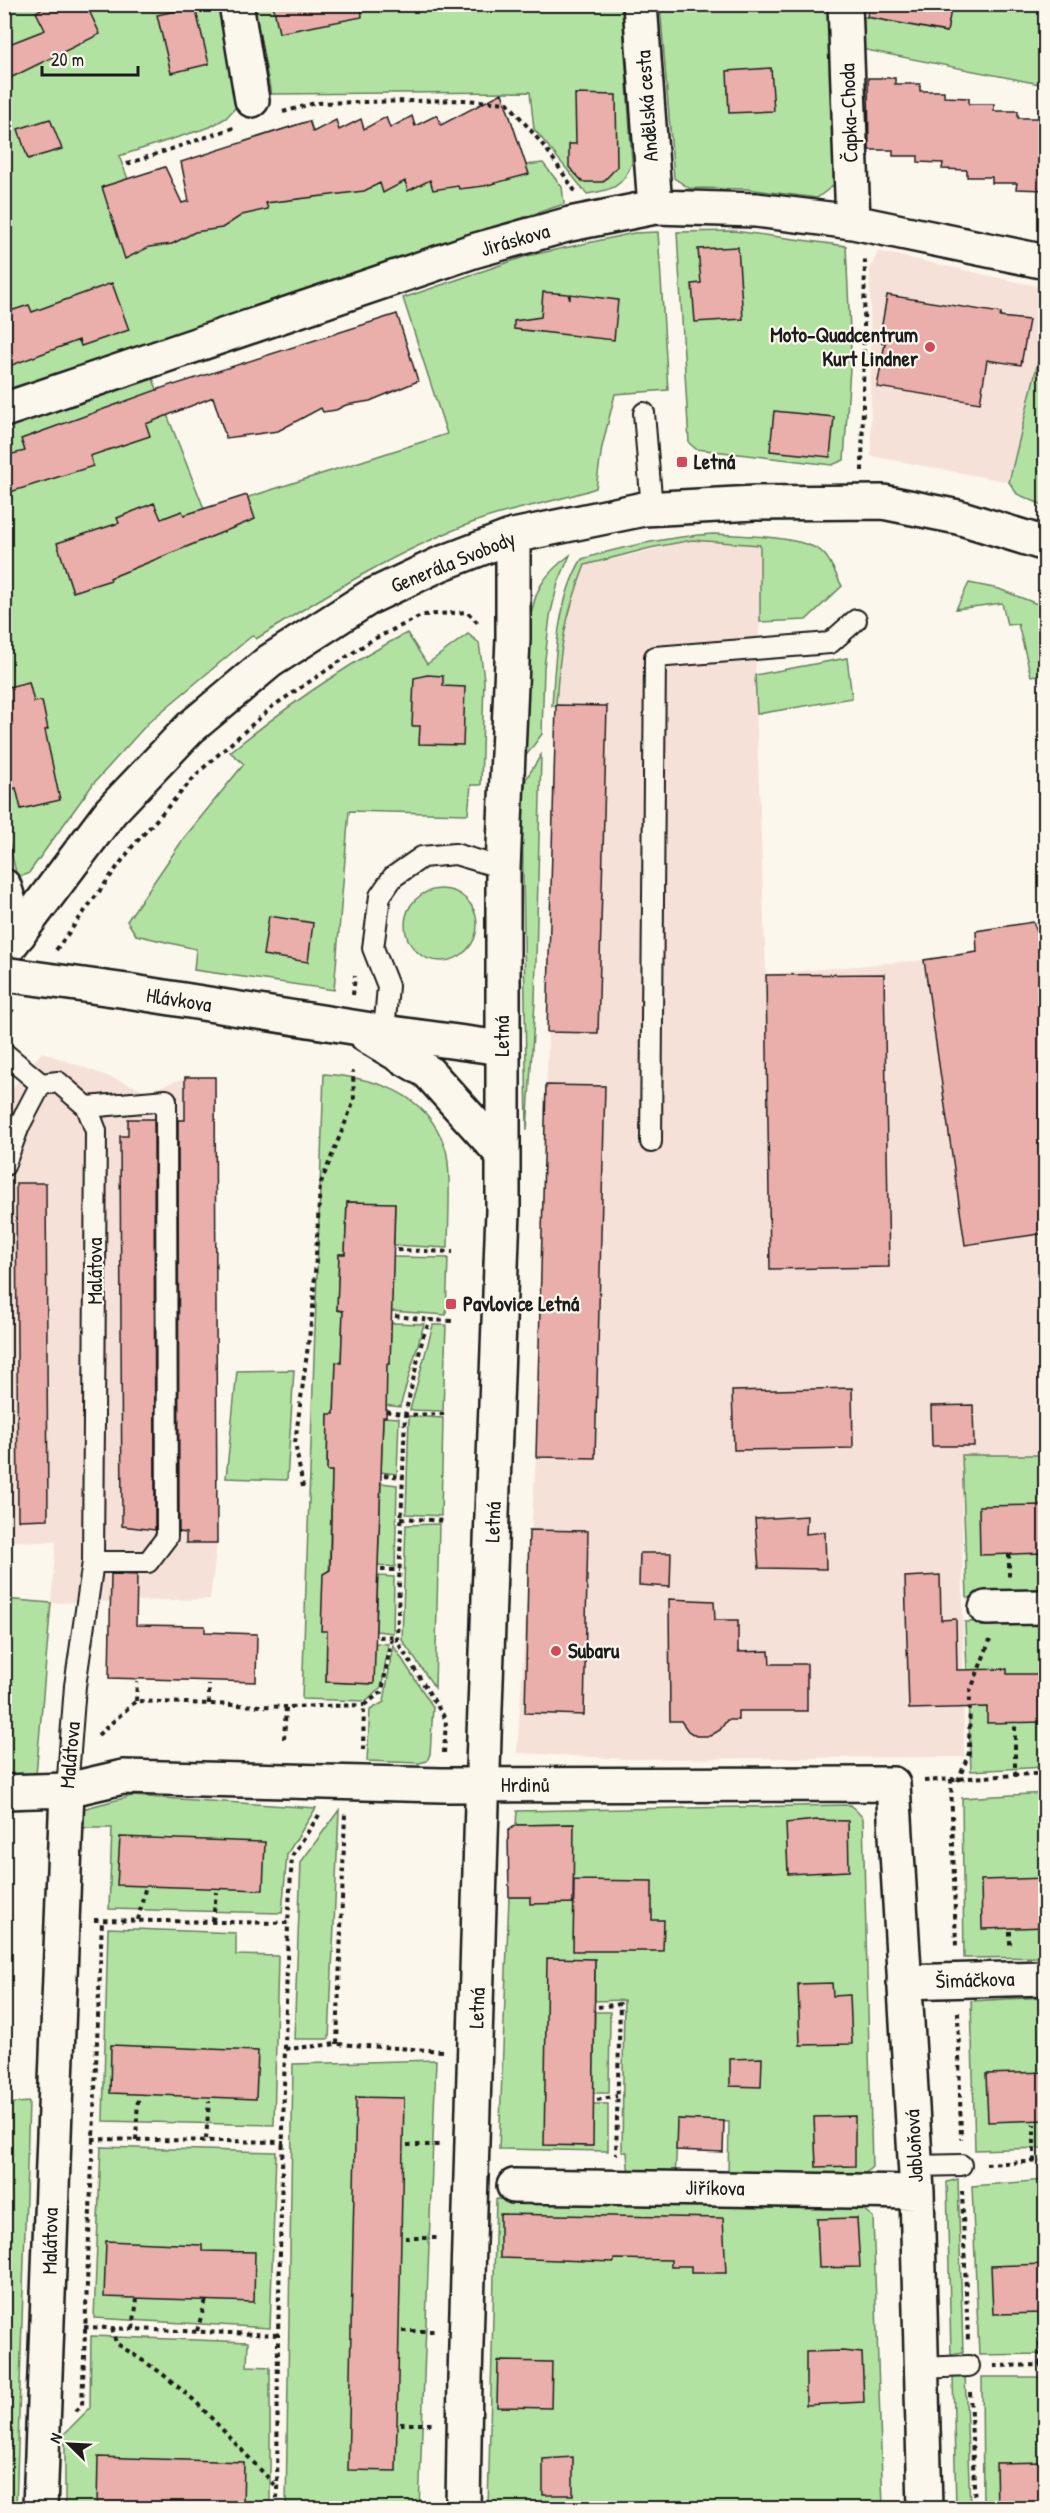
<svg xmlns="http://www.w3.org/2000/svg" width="1050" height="2513" viewBox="0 0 1050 2513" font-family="'Patrick Hand',sans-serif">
<rect width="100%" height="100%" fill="#fbf7ec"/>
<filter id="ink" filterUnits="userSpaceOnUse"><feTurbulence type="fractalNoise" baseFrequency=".0167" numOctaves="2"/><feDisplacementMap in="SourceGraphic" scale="12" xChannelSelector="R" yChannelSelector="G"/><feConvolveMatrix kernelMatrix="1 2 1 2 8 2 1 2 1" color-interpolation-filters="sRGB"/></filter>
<g filter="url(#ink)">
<path fill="#f6e1d8" d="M878,251L1045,288V333L1009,482L871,456L870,270Z
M692,540L761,545L760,622L755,675L766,974L924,960L965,1245L1045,1233V1455H962L964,1757L626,1759L517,1753L536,1457L559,652L572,598L584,566Z
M42,1052L148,1091L185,1078L215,1077L217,1543L210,1599L51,1603L56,1542L5,1541V1097Z"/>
<path fill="#b2e2a2" stroke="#677f5f" stroke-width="1.5" d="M4,5H225L240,85L237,106L226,118L210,127L119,156L128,179L102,187L126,251L266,205L245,141L310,121L329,186L543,163L562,187L564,204L5,390Z
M254,5H622L632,163C622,188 612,190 587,194L534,129L530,92L271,94Z
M660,5H832L842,164L834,185L817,198L747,189L689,188L674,178Z
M946,5H1045V85L861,49L859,16L946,32Z
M734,231L846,246L851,352L844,460L832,465L696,449L689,443L677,232Z
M658,232L668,390L615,394L602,447L596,488C557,502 516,507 477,521C398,550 327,594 256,639L253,635L149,722L93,784L28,874L17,877L4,822V429L153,379L205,511L447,434L403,298L527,256L634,233Z
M1045,333V506L1017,494L1009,482Z
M713,534C738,535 805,536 823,553C831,560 836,576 842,586L806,620L760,622V545L692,540L650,548L585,565C565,616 559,652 556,706H552C555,660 557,599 582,559C625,546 668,537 713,534Z
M570,555L558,583L550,616L544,668L542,734L525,757C526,716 521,618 541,585C548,573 559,563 570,555Z
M969,583L999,589L1045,607V674L1031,676L1018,624L1007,625L1002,603L956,609Z
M407,633L427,664L468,634L479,643L484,679L481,785H471L468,814L349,811L334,990L194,970L196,949L136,935L127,921L184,838L244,764L230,752C286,707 343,666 407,633Z
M847,658L852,698L757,714L755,675Z
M541,755L535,1001L527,1131L522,809L526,779Z
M405 925a36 36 0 1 1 72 0a36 36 0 1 1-72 0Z
M324,1074C375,1078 426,1092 445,1147C452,1166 448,1225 448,1248L394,1245L395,1204L347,1202L345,1254H339L337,1310L343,1311L341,1363H336L334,1414L328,1415L327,1471H332L326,1682L373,1684L375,1643L388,1644L382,1686L367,1701L302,1699Z
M393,1257L448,1258L446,1315L391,1311Z
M391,1323L424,1324L400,1407L383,1405L384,1364H390Z
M433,1325H446L443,1411L410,1410Z
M294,1370L287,1480L226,1478L237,1371Z
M409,1416L443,1418L441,1516L406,1514Z
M383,1417L399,1418L397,1474L381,1472Z
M962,1455H1045V1595L967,1598Z
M381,1483L397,1485L395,1567L378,1565Z
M439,1524L435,1688L402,1640L406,1525Z
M378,1576L394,1577L393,1633L376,1631Z
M4,1599L51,1603L36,1775L4,1782Z
M1045,1620V1767L971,1771L965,1622Z
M393,1645L433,1707L430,1754L427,1761L419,1763L367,1761L370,1710L384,1702Z
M1045,1793V1957L964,1958L962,1798Z
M132,1796L316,1808L287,1854L282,1913L109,1909L112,1828H75L82,1809Z
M851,1805L863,1818L872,2167L858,2180L728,2177L729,2122L678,2119L675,2178L629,2179L627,2152H622L624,2000L595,2001V1959L544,2145L592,2146L593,2104H608V2151L499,2149L509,1897H573V1824L516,1825L517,1811Z
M339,1810L329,2039H294L301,1862Z
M108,1928L236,1933V1955L278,1956L274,2125L103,2121Z
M1045,1997V2148L975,2150L971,2001Z
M595,2012H610L609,2093H593Z
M436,2060L419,2508H286L293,2064Z
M29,2102L16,2508H5V2104Z
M101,2147L276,2152L270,2328L94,2318Z
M958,2179L963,2352L951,2354L947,2182Z
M1045,2180V2354L979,2355L972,2186Z
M496,2199L859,2206L873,2217L883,2508H488Z
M91,2336L248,2342L247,2366L270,2367V2508H65V2433L90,2408Z
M965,2373L970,2508H956L953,2375Z
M982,2377H1045V2508H983Z"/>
<path fill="#eaafaa" stroke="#1c1c1c" stroke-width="1.5" d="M50,4H86L100,34L4,81V46L45,30L36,12Z
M273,4H361L362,17L279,33Z
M869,4H952L947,32L867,17Z
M195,7L209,64L171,73L157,15Z
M771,68L774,111L729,113L727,71Z
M868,78H895V84H920V91H944V97L969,98V104H994V111H1018V118H1043V124H1046V190L1016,189L1017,183H992V177H967V170L942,169L943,163L918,162V156H893V150H869Z
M502,93L529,174L484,186L459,189L458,186L433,190L430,180L408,191L405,181L383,193L380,183L364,191L266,203L268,209L242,215L222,228L195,232L172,244L149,247L125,259L102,187L165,167L182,203L189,201L181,162L309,121L313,132L336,120L339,130L361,119L364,129L386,117L390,128L412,116L415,126L437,115L441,125Z
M575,94L616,95L617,167L603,182H583L569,167V144H576Z
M50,119L62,149L28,159L18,129Z
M738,247L743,319L695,322L692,284L701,283L698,249Z
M112,283L129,330L81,346L79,340L4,368V313L29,305L32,312Z
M543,292L568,294L570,300V294L618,300L614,340L514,329V321L541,317Z
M887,295L1001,313L1000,317L1029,320L1021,365L987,360L980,403L877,387L885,343L879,342Z
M397,314L418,381L370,401L346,405L336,410L323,412L321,408L278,431L226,438L213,397L146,424L150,436L90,456L93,466L4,494V456L25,451L21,439L173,384L174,385Z
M774,411L834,417L830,457L770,451Z
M247,495L255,519L110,578L111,580L73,592L57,543L119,523L117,518L154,503L161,519L182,511L184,515Z
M427,675L443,676V686L465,687L463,745L419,744L420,726H412L414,678Z
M29,682L34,702L42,701L48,729L45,730L60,800L21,809L16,788L12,789L4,758V688Z
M556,705L607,706L598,1033L547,1032Z
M269,916L313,923L308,962L263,955Z
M1033,922L1046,953V1233L965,1245L924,960L977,952L976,931Z
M884,974L889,1267L770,1269L766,975Z
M185,1077H215L217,1543H186V1533L179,1532L178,1120H185Z
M546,1085L605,1086L595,1458L536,1457Z
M128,1119H154L155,1530L122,1526L120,1136H128Z
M16,1183H46L48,1519L18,1520Z
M347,1202L395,1203L390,1364H387L386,1417H383L374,1684L326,1682L327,1631H321L323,1574L330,1570L332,1471H327L328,1414H334L336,1362L341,1363L343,1311L337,1310L339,1254H345Z
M852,1388L853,1448L734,1450L732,1391Z
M973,1405L974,1446H932L931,1406Z
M1046,1505V1553L980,1555L979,1506Z
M807,1516L806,1534L825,1532L826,1569L759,1568L755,1519Z
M529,1530L588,1531L584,1715L525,1713Z
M640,1553H671L670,1587L639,1585Z
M111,1574L137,1575L136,1625L205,1626V1632L257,1634L256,1682L109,1678Z
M940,1575L941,1620L956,1619L957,1670L1007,1669V1674H1046V1722L987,1723V1707L909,1709L905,1577Z
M669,1599L714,1601L715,1620H738V1652L769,1651L770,1664H807V1711H738V1720H727L720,1730L710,1736H696L688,1731L681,1721H670Z
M817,1820L848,1821L849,1871L788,1874L786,1823Z
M574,1824L573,1903L530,1904V1897H509L508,1831L516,1825Z
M120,1837L265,1842L263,1890L117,1885Z
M1046,1878V1927L982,1929L981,1880Z
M574,1880L652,1881V1920H664L663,1951H573Z
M547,1958L595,1959L593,2146L544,2145Z
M832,1983L833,1996L850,1995L852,2044L800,2045L798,1984Z
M111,2045L258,2051L256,2099L110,2093Z
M762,2058L761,2087L730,2086V2059Z
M1046,2072V2120L988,2122L986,2074Z
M356,2097L404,2098L396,2471L348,2470Z
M855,2116V2166L816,2167L814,2117Z
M677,2119L724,2121L723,2152L676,2150Z
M500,2214L723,2218L726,2273H691V2266H671V2260L614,2259V2262L500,2258Z
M857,2218L860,2267L819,2268L817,2219Z
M106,2241L202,2245V2251L255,2252L254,2302L104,2297Z
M1046,2264V2313L993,2314L991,2266Z
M842,2351L862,2353L864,2402L806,2405V2352Z
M498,2361L552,2362L551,2408L497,2407Z
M98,2457L244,2462L243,2508L97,2505Z
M573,2457V2495H543V2459Z
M1046,2462V2508H997L996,2463Z"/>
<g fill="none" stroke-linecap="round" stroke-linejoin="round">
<g stroke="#1c1c1c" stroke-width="24">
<path id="lane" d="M644,413L652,509
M384,1032L388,986L373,948L380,896L393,877L422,857L455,854L503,868
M4,1053L41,1084L58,1082L87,1107L96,1131L93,1562L75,1686L67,1790
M87,1107L166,1100L167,1537L148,1562H93
M651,1142L655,657L830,643L856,620
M4,1166L19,1126L41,1084
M915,2166L961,2165
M921,2368L969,2366"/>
</g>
<g stroke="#1c1c1c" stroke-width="38">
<path id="street" d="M236,4L252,100
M640,4L655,207
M845,4L853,222
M4,410L473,251L570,224L655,207L756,210L853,222L1046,262
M4,886L19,934
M127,991L384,1032L502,1048
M367,1036L428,1072L502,1154
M986,1608L1046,1607
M4,1792L67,1790L123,1777L442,1785L893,1784L917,2192L925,2508
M904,1982L1046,1978
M514,2186L917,2192
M40,2508L67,1790"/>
</g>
<g stroke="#1c1c1c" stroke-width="38">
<path id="secondary" d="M4,953L111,811L190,728L270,661L370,597L440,564L513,536L644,509L755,503L883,502L958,517L1046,544
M463,2508L465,2378L484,1736L503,1211V868L513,639V536"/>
</g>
<path stroke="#1c1c1c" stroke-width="4" stroke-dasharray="4.5 4.5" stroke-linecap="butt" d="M283,112L315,103L464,100L508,103L547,150L575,191
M127,164L236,127
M862,471L865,257
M56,950L132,847L200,771L273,706L372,640L423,615L467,612L480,625
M353,995L355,976
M5,1020L13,1009
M397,1250L453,1252
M395,1316L430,1320
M386,1411L405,1415L447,1414
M384,1475L403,1477
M303,1487L295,1443L313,1308L320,1185L354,1101L353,1071
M401,1518L445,1521
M1009,1554V1577
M381,1570H400
M379,1637L397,1636
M136,1701L137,1682
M209,1704V1684
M98,1735L136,1701L286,1707
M284,1739L286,1707L364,1705
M363,1750L364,1705L382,1692L391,1641L397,1637
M444,1753L446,1720L397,1641L405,1415L423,1337L430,1320L452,1321
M1015,1776V1722
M951,1779L956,1947
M924,1781L1046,1773
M958,1781L969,1753L970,1692L990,1640
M94,1920L288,1923L292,1856L319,1815
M138,1920L145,1889
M213,1921L216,1892
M1010,1931V1948
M598,2007L620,2004L616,2155
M958,2012L961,2139
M337,2044L345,1814
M285,2049L337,2044L443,2051
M597,2100L617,2096
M92,2139L284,2142
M206,2139L209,2101
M136,2140L138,2098
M407,2145H439
M1034,2162V2124
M986,2164L1046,2161
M962,2191L968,2340
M405,2238H437
M84,2327L278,2335
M112,2328L116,2343L160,2372L195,2401L277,2487
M133,2329L137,2299
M197,2331L206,2300
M402,2331H435
M1040,2365V2316
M994,2366L1046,2365
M970,2392L975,2508
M76,2411L82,2405L102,1920
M400,2424H432
M277,2508L278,2335L288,1923"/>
<use href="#lane" stroke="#fbf7ec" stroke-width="20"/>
<use href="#street" stroke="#fbf7ec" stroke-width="33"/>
<use href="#secondary" stroke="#fbf7ec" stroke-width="33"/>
<g stroke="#1c1c1c" stroke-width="38" stroke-linecap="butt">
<path id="street-bridge" d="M4,974L127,991"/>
</g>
<use href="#street-bridge" stroke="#fbf7ec" stroke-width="33"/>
</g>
</g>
<g fill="#d1495b" stroke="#fbf7ec" stroke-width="2">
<circle cx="930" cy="347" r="6"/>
<rect x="676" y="456" width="12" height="12" rx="3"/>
<rect x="445" y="1298" width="12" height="12" rx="3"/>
<circle cx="556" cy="1651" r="6"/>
</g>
<g text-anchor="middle" stroke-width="4.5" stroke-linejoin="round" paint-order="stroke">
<g font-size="21" fill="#1c1c1c" stroke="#fbf7ec">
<text transform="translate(647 106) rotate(-94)" y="7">Andělská cesta</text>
<text transform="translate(849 113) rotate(-92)" y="7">Čapka-Choda</text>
<text transform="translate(515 240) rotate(-16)" y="7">Jiráskova</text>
<text transform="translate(453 562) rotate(-22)" y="7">Generála Svobody</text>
<text transform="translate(179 1000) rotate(9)" y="7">Hlávkova</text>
<text transform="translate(502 1036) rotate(-90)" y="7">Letná</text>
<text transform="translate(95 1271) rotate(-90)" y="7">Malátova</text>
<text transform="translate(493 1522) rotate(-88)" y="7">Letná</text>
<text transform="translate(70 1755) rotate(-85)" y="7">Malátova</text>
<text x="525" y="1792">Hrdinů</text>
<text transform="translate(975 1980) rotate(-2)" y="7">Šimáčkova</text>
<text transform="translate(477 2008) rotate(-88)" y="7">Letná</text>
<text transform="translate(914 2146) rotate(-93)" y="7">Jabloňová</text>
<text transform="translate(715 2188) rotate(1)" y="7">Jiříkova</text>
<text transform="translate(50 2241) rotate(-89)" y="7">Malátova</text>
</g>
<g font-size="21" font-weight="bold" fill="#1c1c1c" stroke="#fbf7ec" text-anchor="start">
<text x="918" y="342" text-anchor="end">Moto-Quadcentrum<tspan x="918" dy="24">Kurt Lindner</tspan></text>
<text x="694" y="469">Letná</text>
<text x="463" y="1311">Pavlovice Letná</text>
<text x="568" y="1658">Subaru</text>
</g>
</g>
<rect width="1050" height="2513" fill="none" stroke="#fbf7ec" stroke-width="24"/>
<rect x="12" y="12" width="1026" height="2489" fill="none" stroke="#1c1c1c" stroke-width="2" filter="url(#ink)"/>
<g transform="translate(69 2444) rotate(294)" stroke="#fbf7ec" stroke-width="4.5" paint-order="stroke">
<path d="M0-4.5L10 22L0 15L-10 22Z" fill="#1c1c1c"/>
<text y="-9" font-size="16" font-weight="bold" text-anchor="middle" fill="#1c1c1c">N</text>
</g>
<path d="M42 66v9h96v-9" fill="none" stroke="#1c1c1c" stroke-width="3"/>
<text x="51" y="66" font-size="18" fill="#1c1c1c" stroke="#fbf7ec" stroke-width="4.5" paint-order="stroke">20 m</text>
</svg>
